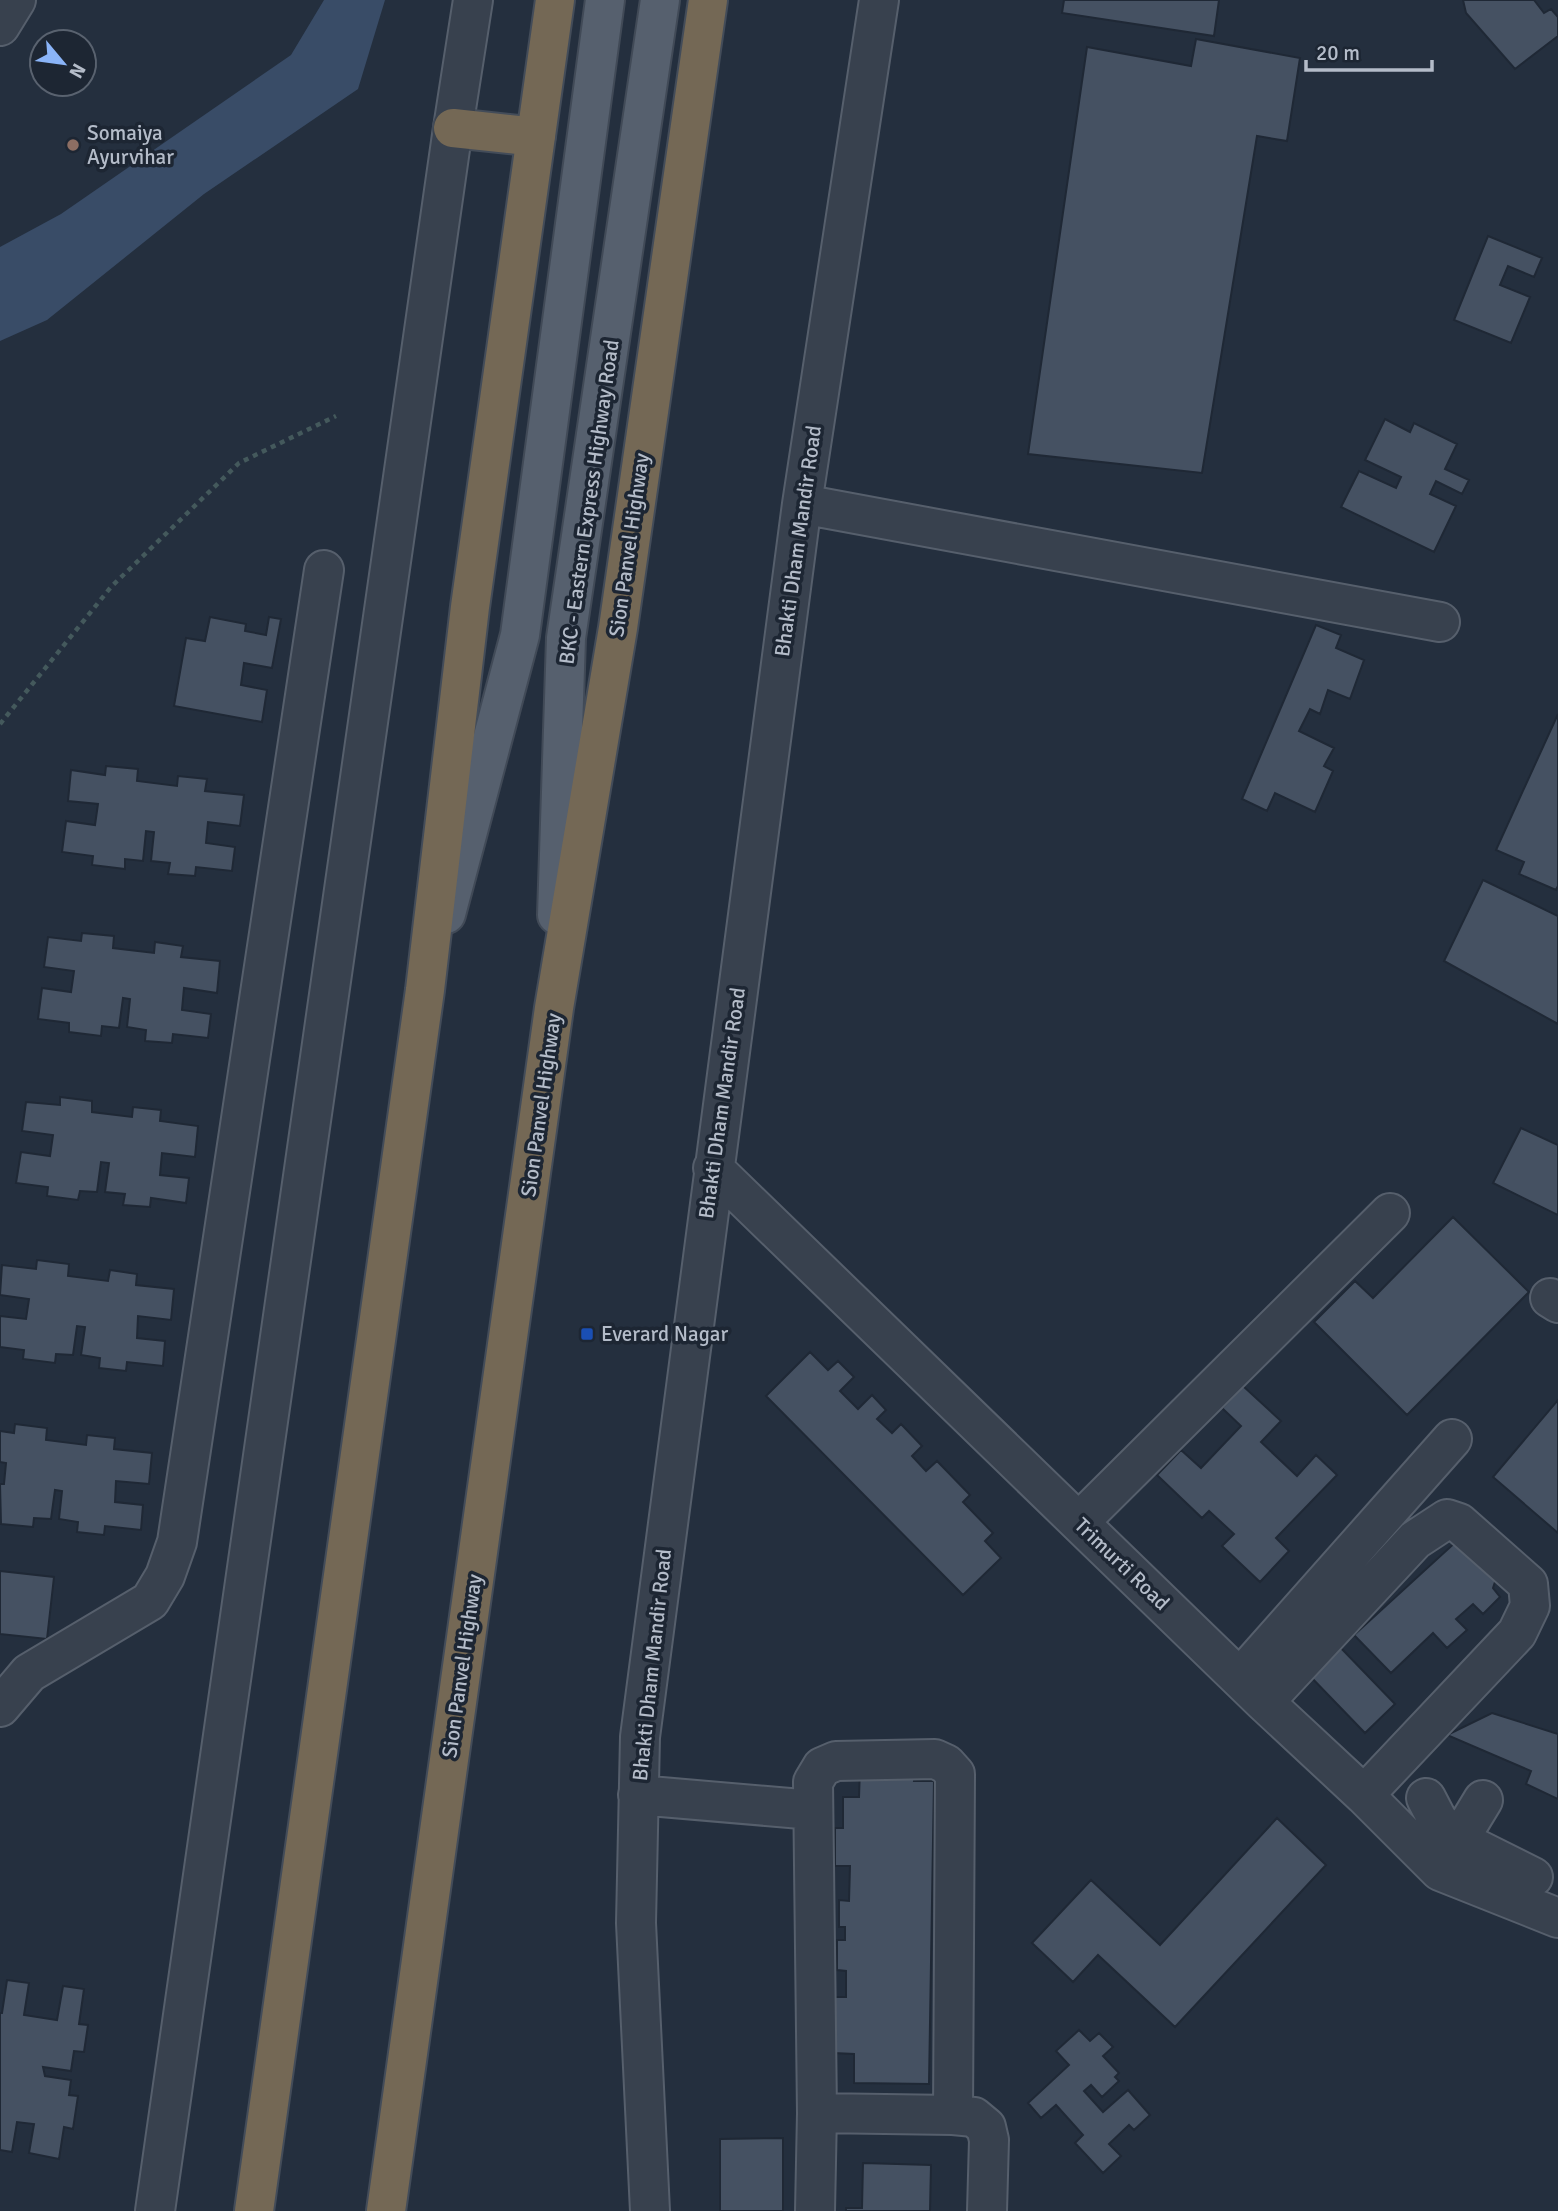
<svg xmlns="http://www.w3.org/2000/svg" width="1558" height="2211" viewBox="0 0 1558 2211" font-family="Signika,sans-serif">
<rect width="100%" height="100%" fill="#242f3e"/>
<path fill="#394c67" d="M324,0H385L358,89L204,194L47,320L0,341V247L61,214L291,55Z"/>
<path fill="#455162" stroke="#1f2835" stroke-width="2" d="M1064,0H1219L1214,36L1062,13Z
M1463,0H1534L1544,13L1551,9L1558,17V36L1515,69L1466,13Z
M1196,39L1300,58L1287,141L1257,136L1202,473L1028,454L1087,47L1191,66Z
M1488,236L1542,258L1534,277L1508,266L1500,285L1530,297L1511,343L1454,320Z
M1385,419L1410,432L1414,423L1457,444L1445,469L1469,480L1462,494L1436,481L1430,494L1456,506L1434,552L1341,507L1359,471L1396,488L1401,477L1365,460Z
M210,617L246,624L245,631L266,635L269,617L281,619L272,668L244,663L241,685L267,690L262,722L174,706L186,638L205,641Z
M1316,625L1341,635L1336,648L1364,660L1350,699L1328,690L1320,714L1310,709L1299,731L1334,748L1324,766L1333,771L1315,812L1275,793L1267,811L1242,799Z
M1558,714V886L1556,890L1519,874L1524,862L1496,850Z
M106,766L138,769L137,781L177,786L178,776L207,779L205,791L244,795L240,826L208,822L206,843L235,847L232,871L196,867L195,876L168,874L170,863L151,861L154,832L146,831L143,861L125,859V869L92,865L93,856L62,852L66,821L95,825L98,804L68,801L71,770L105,775Z
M1483,880L1558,916V1024L1444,961Z
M82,933L114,936L113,948L154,953L155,942L183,946L181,957L220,961L217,993L184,988L182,1010L211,1014L208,1038L173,1034L172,1043L145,1041L146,1030L127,1027L130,999L123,998L119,1028L102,1026L101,1036L69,1032V1023L38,1019L42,988L71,992L74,971L44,967L48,937L81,941Z
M60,1097L92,1101V1112L132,1117L133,1107L161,1110L160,1121L198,1126L195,1157L162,1153L160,1175L189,1178L186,1203L151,1198L150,1207L123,1205L125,1194L105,1192L109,1163L101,1162L97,1192L80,1191L78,1200L47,1196L48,1187L16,1183L21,1152L50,1156L53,1135L22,1131L26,1102L60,1105Z
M1521,1128L1558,1145V1215L1493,1183Z
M1453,1217L1529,1292L1407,1415L1314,1322L1355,1281L1373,1298Z
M37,1260L69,1264L68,1276L108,1281L110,1270L137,1274L136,1285L174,1289L171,1320L138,1316L137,1338L165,1341L163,1366L127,1362L126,1371L99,1368L100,1358L81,1355L85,1327L77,1326L73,1355L56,1354L55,1363L23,1359L24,1350L0,1347V1316L26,1319L29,1299L0,1295L2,1265L36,1269Z
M810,1352L828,1370L838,1361L854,1377L840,1391L858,1409L872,1395L886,1410L877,1419L892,1433L901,1424L922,1446L912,1456L926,1471L937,1461L970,1495L963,1502L993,1533L985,1541L1001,1558L963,1595L766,1396Z
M1243,1386L1281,1421L1261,1442L1297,1476L1316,1455L1337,1475L1276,1538L1289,1551L1260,1582L1222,1546L1234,1534L1209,1511L1202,1518L1157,1475L1181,1450L1201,1468L1241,1426L1222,1408Z
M1558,1400V1533L1493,1477Z
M15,1424L47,1428L46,1440L86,1445L87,1435L115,1438L114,1449L152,1453L149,1484L116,1481L115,1502L143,1505L141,1530L105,1526L104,1535L77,1532L78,1522L59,1519L62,1491L55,1490L51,1519L34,1518L33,1527L1,1524L0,1484H4L6,1463L0,1462V1431L14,1433Z
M1459,1539L1497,1576L1493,1588L1500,1597L1483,1614L1473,1604L1456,1619L1467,1630L1447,1648L1433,1633L1391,1673L1354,1635Z
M0,1571L54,1577L47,1639L0,1634Z
M1338,1645L1395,1704L1365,1733L1308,1674Z
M1492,1713L1558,1734V1799L1526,1784L1531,1771L1447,1735Z
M860,1768L915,1769L914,1781H934L929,2084L854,2083V2054L833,2053L834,1997H846V1971L837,1970V1940H845V1927H839V1900L849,1901L850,1866H835V1828H843V1797H859Z
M1277,1818L1326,1865L1175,2027L1098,1955L1073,1982L1032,1943L1091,1880L1160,1945Z
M7,1980L29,1983L24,2015L57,2020L63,1986L84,1989L79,2024L88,2025L84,2052L74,2051L71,2071L43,2067L45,2076L71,2080L69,2095L78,2096L73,2129L64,2127L59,2159L29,2153L34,2124L17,2122L12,2152L0,2150V2013H2Z
M1079,2030L1090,2041L1099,2033L1113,2047L1103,2056L1119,2073L1115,2077L1119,2081L1102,2097L1091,2085L1084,2091L1103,2112L1128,2090L1150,2115L1134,2130L1129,2125L1109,2144L1121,2156L1103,2173L1075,2143L1083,2135L1056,2105L1041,2118L1028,2103L1069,2065L1056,2051Z
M783,2138V2211H720V2139Z
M863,2163L931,2165L930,2211H846V2208H862Z"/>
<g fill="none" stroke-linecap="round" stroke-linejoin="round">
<g stroke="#565f6c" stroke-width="42">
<path id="minor" d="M0,26L16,0
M802,504L1440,622
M713,1168L1264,1702L1364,1795L1440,1871L1558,1918
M1550,1298L1558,1303
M1079,1522L1390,1213
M1240,1678L1452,1439
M1264,1702L1415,1540L1447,1519L1459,1523L1528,1584L1530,1606L1517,1633L1364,1795
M0,1707L29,1673L150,1601L165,1576L177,1542L324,570
M638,1795L813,1810
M1426,1798L1438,1821L1459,1840L1533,1877
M1446,1861L1483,1800
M817,2113L953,2115
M155,2211L453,128L473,0
M650,2211L636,1923L640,1737L802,504L879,0
M815,2211L817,2113L813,1782L822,1767L836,1761L935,1759L946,1764L955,1774L953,2115L974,2117L986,2127L989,2140L987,2211"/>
</g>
<g stroke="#414a57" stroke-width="42">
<path id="major" d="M446,914L520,635L605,0
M557,915L566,638L660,0"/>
</g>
<g stroke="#434c59" stroke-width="42">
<path id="highway" d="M453,128L536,137
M254,2211L425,990L470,607L555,0
M386,2211L554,1008L618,628L708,0"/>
</g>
<path stroke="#44595c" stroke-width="4.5" stroke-dasharray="5 5" stroke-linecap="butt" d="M0,724L111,587L239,463L336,416"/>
<use href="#minor" stroke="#38414e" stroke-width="38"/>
<use href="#major" stroke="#56606e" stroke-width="38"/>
<use href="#highway" stroke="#746855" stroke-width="38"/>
</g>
<circle fill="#8d6e63" stroke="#1d2633" stroke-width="2.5" cx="73" cy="145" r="7"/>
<rect fill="#1a4fb4" stroke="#1d2633" stroke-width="2.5" x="580" y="1327" width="14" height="14" rx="3.5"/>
<g text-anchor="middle" stroke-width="7" stroke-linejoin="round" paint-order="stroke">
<g font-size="21" fill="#b4bcc9" stroke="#1d2633" text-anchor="start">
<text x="87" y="140">Somaiya<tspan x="87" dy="24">Ayurvihar</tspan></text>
<text x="601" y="1341">Everard Nagar</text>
</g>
<g font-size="21" fill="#b4bcc9" stroke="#1d2633">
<text transform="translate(589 502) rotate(-82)" y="7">BKC - Eastern Express Highway Road</text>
<text transform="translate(798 541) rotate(-82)" y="7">Bhakti Dham Mandir Road</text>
<text transform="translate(629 545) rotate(-82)" y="7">Sion Panvel Highway</text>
<text transform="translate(722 1103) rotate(-82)" y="7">Bhakti Dham Mandir Road</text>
<text transform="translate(541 1105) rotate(-82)" y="7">Sion Panvel Highway</text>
<text transform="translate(1122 1564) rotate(44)" y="7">Trimurti Road</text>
<text transform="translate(652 1665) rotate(-84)" y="7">Bhakti Dham Mandir Road</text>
<text transform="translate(462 1666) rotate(-82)" y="7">Sion Panvel Highway</text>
</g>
</g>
<g transform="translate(63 63) rotate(119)"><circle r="33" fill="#1d2633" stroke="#59626f" stroke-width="2"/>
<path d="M0-5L12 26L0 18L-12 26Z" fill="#8ab4f8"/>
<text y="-10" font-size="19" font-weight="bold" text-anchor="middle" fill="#b4bcc9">N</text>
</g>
<path d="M1306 60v10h126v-10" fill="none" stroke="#b4bcc9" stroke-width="3.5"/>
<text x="1316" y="60" font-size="21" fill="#b4bcc9" stroke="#1d2633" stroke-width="5" paint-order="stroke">20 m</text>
</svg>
